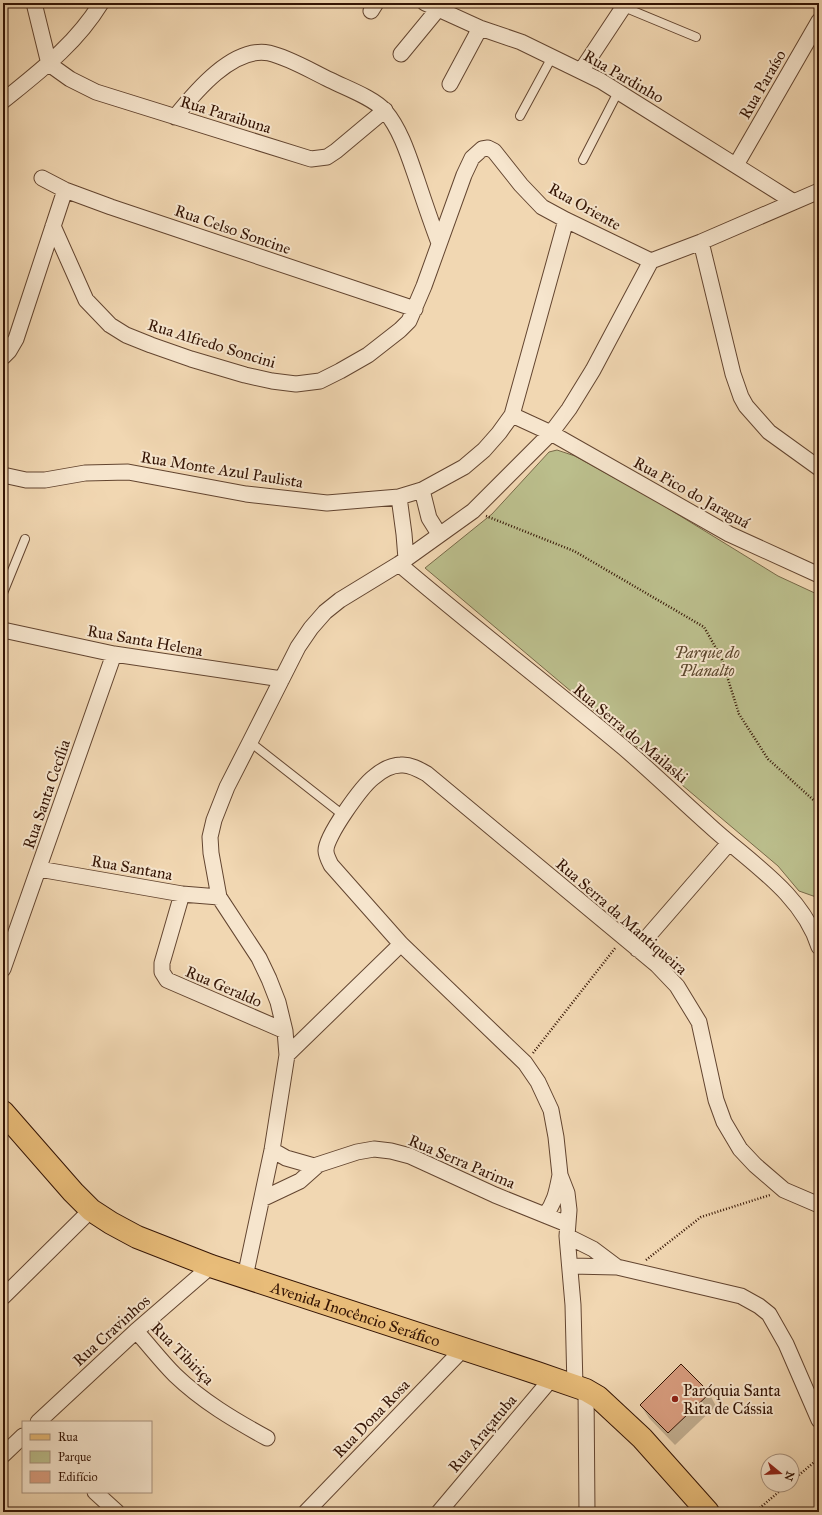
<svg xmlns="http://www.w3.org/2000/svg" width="822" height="1515" viewBox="0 0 822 1515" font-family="'IM FELL Great Primer',serif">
<rect width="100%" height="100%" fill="#f1d7b2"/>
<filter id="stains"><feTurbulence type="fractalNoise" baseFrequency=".005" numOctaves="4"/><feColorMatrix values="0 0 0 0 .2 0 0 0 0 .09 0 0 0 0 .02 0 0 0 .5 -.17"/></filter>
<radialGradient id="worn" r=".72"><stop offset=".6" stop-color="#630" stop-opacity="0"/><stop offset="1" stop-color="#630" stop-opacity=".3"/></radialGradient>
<path fill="#bbbe8c" stroke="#786948" d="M557,450L575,456L656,501L778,576L819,595V902L816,897L799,891L778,866L425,568L492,514L549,452Z"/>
<path fill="#0003" d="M709,1393L716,1406L675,1445L649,1418L641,1406Z"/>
<path fill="#d89d7f" stroke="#341404" d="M681,1364L710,1393L668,1433L640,1405Z"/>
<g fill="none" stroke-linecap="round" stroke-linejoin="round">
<g stroke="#634530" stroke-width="10">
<path id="lane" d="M614,3L696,37
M520,116L552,57
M583,160L618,92
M3,593L25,539
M250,742L343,815"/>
</g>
<g stroke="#634530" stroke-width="17">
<path id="street" d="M34,3L49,64
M425,3L480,28L521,42L601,81L794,202
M371,11L376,3
M401,54L443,3
M49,64L70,79L96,92L311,159L327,157L336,151L385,110
M581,71L626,3
M450,84L480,28
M3,101C40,71 76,44 101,3
M175,117C195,92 233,46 269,53C290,58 311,71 330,80C346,88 374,98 385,111C401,130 409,157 417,180C424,201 431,222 439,243
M736,165L819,21
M42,178L65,190L111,207L415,309
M53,226L86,300L110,325L126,335L151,345L191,359L245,375L272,381L296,384L320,381L340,371L368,355L400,330L409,321L424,286L464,175L472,158L482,149L488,148L494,151L521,185L542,207L566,220L651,261
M701,242L733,374L741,397L746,406L769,432L819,468
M3,357L9,351L16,339L65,190
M512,415L551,433L729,534L819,575
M3,475L26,480H45L85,473L128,472L246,494L327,503L399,497L422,490L464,467L484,450L499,433L512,415L566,220
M422,490L429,518L439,534
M399,497L404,534L406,559
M399,564C473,627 550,686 624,748C653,773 681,800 709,825C749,862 802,893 819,947
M3,630L114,654L282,679
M39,869L182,894L219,897
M182,894L162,963V972L167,980L285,1031
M637,949L729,843
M3,969L114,654
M287,1055L401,944
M272,1150L286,1158L314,1166L357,1152L374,1149L391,1151L410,1156L495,1195L567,1224
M262,1199L300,1181L318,1165
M545,1215C555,1203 557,1190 560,1175
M567,1236L593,1249L617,1267
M571,1266L617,1267L741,1296L759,1306L769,1314L786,1344L819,1420
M245,1277L272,1150L287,1055L285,1031L278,1002L269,979L259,958L219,897L211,853L210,837L214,820L227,787L250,742L298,647L311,628L325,612L340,600L399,564L473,511L551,433L569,409L593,370L651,261L701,242L819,191
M3,1297L91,1210
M136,1331C149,1345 161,1361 175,1375C202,1401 234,1420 267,1438
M575,1387L573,1305L567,1236L569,1210L567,1193L560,1175L556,1137L551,1110L538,1082L525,1063L401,944L331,865C329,861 326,855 326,851C325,837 362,786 374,777C381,771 391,765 401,765C410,764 420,770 427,774L657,965L677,986L699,1022L716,1100L724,1122L740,1149L755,1165L784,1190L819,1205
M586,1390L587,1512
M38,1422L136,1331L211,1266
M3,1455L23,1436
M95,1492L117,1512
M306,1512L463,1349
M439,1512L552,1378"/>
</g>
<g stroke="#341404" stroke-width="24">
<g id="primary">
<path id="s1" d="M3,1112L73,1192L91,1210L111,1223L137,1237L211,1266L537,1373L586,1390L598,1397L642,1438L708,1512"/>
</g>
</g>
<path stroke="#341404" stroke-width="2.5" stroke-dasharray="1 2" stroke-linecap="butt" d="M486,516L574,551L704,627L721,657L739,714L768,759L819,805
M533,1053L616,947
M646,1260L701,1217L770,1195
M792,1481L819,1458
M755,1512L787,1485"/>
<use href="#lane" stroke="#f6e5cd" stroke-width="8"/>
<use href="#street" stroke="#f6e5cd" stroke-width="15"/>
<use href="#primary" stroke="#e8bc79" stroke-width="22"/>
</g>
<circle fill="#8f2418" stroke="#f6e5cd" stroke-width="1.5" cx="675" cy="1399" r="4"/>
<g text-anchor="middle" stroke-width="4" stroke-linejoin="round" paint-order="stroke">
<g font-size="16" fill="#341404" stroke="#f6e5cd">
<text transform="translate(624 76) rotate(30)" y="6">Rua Pardinho</text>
<text transform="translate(762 84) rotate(-60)" y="6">Rua Paraíso</text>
<text transform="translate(226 114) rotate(17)" y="6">Rua Paraibuna</text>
<text transform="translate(585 206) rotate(29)" y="6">Rua Oriente</text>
<text transform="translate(233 229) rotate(19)" y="6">Rua Celso Soncine</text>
<text transform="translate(212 343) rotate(17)" y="6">Rua Alfredo Soncini</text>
<text transform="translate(222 469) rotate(9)" y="6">Rua Monte Azul Paulista</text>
<text transform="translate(692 492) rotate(29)" y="6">Rua Pico do Jaraguá</text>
<text transform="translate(145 640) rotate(10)" y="6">Rua Santa Helena</text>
<text transform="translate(631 733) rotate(40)" y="6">Rua Serra do Mailaski</text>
<text transform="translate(46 794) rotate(-71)" y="6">Rua Santa Cecília</text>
<text transform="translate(132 867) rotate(10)" y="6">Rua Santana</text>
<text transform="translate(622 916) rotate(41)" y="6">Rua Serra da Mantiqueira</text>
<text transform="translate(224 986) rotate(23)" y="6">Rua Geraldo</text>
<text transform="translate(462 1161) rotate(23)" y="6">Rua Serra Parima</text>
<text dy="6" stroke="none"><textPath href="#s1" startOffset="417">Avenida Inocêncio Seráfico</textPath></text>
<text transform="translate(111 1330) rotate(-42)" y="6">Rua Cravinhos</text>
<text transform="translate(183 1353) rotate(45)" y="6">Rua Tibiriça</text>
<text transform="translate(371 1418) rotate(-46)" y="6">Rua Dona Rosa</text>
<text transform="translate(482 1433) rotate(-50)" y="6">Rua Araçatuba</text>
</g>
<g font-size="16" font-style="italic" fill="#5c472d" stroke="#f6e5cd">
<text x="707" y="658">Parque do<tspan x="707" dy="18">Planalto</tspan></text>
</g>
<g font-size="16" fill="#341404" stroke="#f6e5cd" text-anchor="start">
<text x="683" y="1396">Paróquia Santa<tspan x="683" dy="18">Rita de Cássia</tspan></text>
</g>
</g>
<rect width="822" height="1515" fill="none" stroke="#f1d7b2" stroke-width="16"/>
<rect x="4" y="4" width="814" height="1507" fill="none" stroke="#341404" stroke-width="2"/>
<rect x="8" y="8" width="806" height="1499" fill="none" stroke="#341404"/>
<rect x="22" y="1421" width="130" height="72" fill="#f6e5cd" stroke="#a8917d"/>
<rect x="30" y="1434" width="20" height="6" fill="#e8bc79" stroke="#a8917d"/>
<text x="58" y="1441" font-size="12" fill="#341404">Rua</text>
<rect x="30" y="1451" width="20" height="12" fill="#bbbe8c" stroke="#a8917d"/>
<text x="58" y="1461" font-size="12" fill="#341404">Parque</text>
<rect x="30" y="1471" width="20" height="12" fill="#d89d7f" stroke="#a8917d"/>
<text x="58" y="1481" font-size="12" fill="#341404">Edifício</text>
<g transform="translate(780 1473) rotate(108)"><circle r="19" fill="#f6e5cd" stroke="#a8917d"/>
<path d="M0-3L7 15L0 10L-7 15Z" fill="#8f2418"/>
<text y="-6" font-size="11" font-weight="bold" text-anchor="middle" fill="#341404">N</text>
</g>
<rect width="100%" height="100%" filter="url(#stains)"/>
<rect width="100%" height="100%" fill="url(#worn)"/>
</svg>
